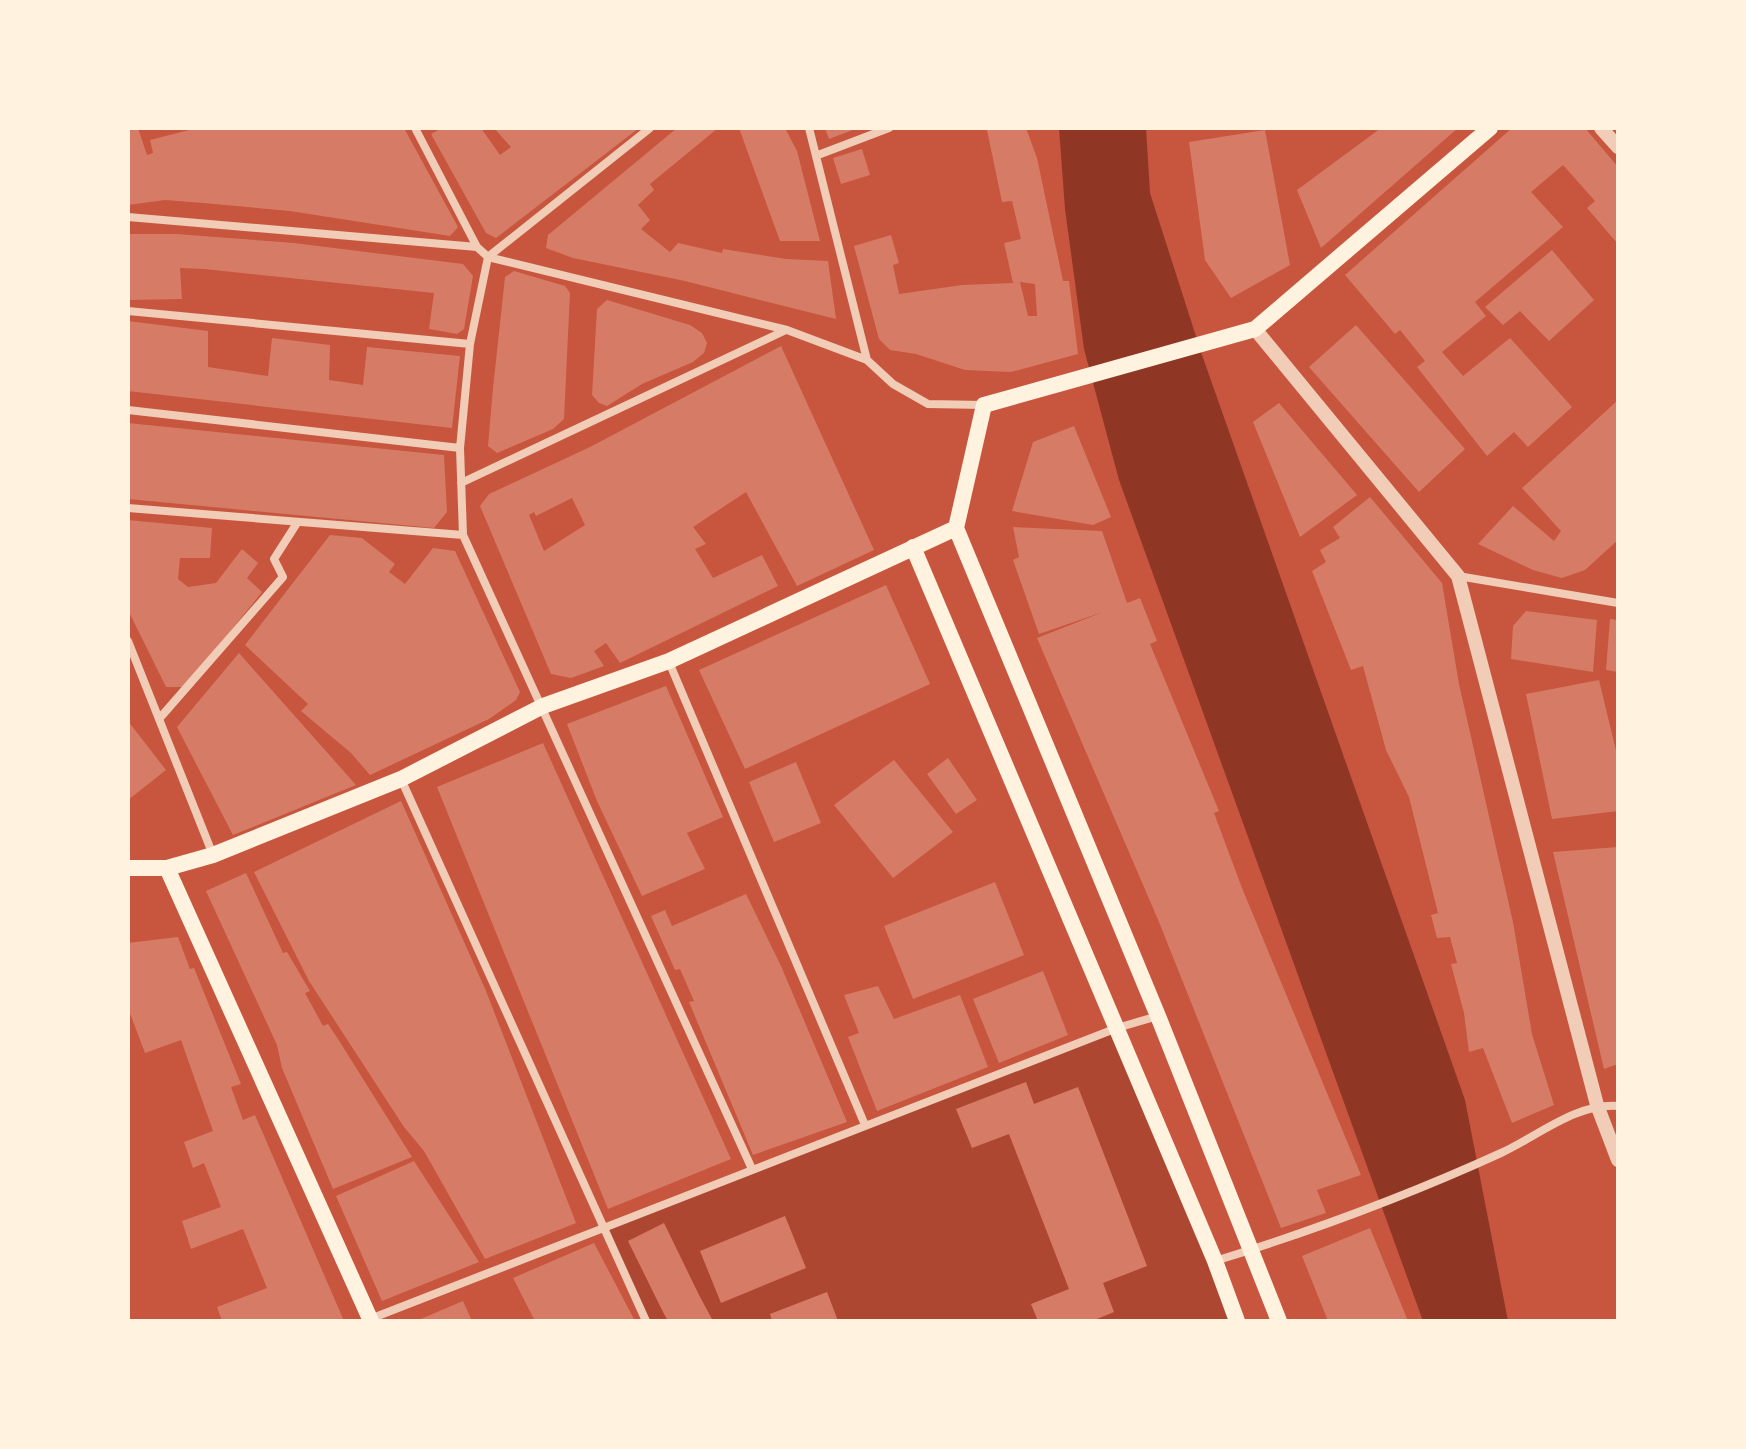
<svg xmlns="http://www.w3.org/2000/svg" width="1746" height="1449" viewBox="0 0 1746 1449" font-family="'PT Sans Narrow',sans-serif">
<rect width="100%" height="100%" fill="#c8553d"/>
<path fill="#ae4732" d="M1117,1028L1232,1321H646L602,1230Z"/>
<path fill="#8f3625" d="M1059,128H1146L1150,193L1202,355L1465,1100L1508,1321H1423L1119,480L1084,349L1065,209Z"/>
<path fill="#d67c66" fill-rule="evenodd" d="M128,128H138L147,155L153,153L150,140L197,128H404L458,227L450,236L290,211L203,203L165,200L128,205Z
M442,128H481L500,155L511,147L494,128H639L496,238L486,233L431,134Z
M677,128H718L650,184L654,190L638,205L650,220L641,229L670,252L678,243L722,253L723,249L786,259L828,261L836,319L685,281L573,258L546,248L548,235Z
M739,128H785L797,151L820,241H780Z
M825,128H858L829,139Z
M993,128H1026L1037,158L1063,281H1069L1078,354L1011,372L965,370L916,354L890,350L879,339L854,246L891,235L899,263L893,265L899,294L962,285L1013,283L1004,243L1021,239L1012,201L1002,202L987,130ZM1020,282L1035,284L1037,316H1028Z
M1381,128H1458L1321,248L1297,190Z
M1512,128H1585L1618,167V244L1587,208L1595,201L1563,165L1531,192L1563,227L1475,302L1486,316L1442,352L1463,376L1510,338L1572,407L1528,447L1514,432L1487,456L1417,367L1425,361L1400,330L1395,334L1345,275Z
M1265,130L1290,265L1231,298L1205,260L1189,142Z
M862,149L870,175L841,184L833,158Z
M128,234H176L294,243L463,264L473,276L464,329L457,334L429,329L434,293L204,269L180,268L182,299L128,300Z
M1552,250L1594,300L1549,341L1520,311L1503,325L1485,307Z
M514,271L565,286L570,293L564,419L553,429L497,453L488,446L493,388L505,277Z
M607,300L690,325L702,333L707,343L704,353L693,362L642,384L607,406L599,403L592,395L597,309Z
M128,321L208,331V367L268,376L272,338L330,345L329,380L363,385L367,347L460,356L452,428L128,391Z
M1356,325L1465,449L1419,492L1309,367Z
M781,346L874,550L797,586L746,492L693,527L706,544L695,549L713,578L762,555L778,586L620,663L606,643L594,651L604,666L571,678L551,674L480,506L489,494L590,447ZM572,498L585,525L544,551L529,515L534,512L536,516Z
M1618,400V540L1585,570L1562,578L1533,570L1478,544L1513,506L1554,541L1561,531L1522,488Z
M1279,403L1357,495L1300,537L1253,422Z
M128,423L444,455L447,512L434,528L128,499Z
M1074,426L1111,517L1093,525L1012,511L1033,442Z
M1370,497L1442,583L1459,684L1513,922L1532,1034L1554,1105L1512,1123L1483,1048L1469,1052L1464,1013L1451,964L1457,963L1450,937L1437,938L1431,915L1438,913L1409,797L1386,750L1363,666L1351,670L1312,571L1326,562L1320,550L1340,538L1333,527Z
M128,520L212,528L210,558H180L178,579L188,587L216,583L242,549L258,563L247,578L262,592L185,687H166L128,610Z
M1013,527L1102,531L1127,603L1140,598L1157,641L1150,644L1219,811L1214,813L1242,888L1361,1175L1317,1190L1326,1213L1281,1228L1159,922L1037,638L1103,612L1039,634L1013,560L1019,557Z
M330,535L362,538L395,564L389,572L405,584L433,548L455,551L520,692L516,700L489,719L370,775L351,753L301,711L308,704L245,645Z
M886,585L930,684L745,769L699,670Z
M1526,611L1597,620L1593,672L1511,659L1513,626Z
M1610,619L1618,620V672L1606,670Z
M239,653L356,785L233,835L177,727Z
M1599,680L1618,759V811L1552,819L1526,694Z
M666,686L723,817L687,833L705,869L642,896L597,801L567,724Z
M128,721L166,770L128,800Z
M543,743L731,1159L608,1209L437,787Z
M948,758L977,800L956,814L927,774Z
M894,760L953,832L893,878L834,805Z
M796,762L821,823L774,842L749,782Z
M401,801L486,991L576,1223L485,1259L424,1151L404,1127L309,981L254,872Z
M1618,847V1064L1604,1069L1553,852Z
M246,873L283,953L287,952L310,991L305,993L323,1026L328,1024L338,1039L412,1157L333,1189L282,1068L277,1045L206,891Z
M995,882L1024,955L913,999L884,926Z
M746,894L781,966L847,1122L753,1155L689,1002L694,1001L680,969L675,970L651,916L665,910L672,926Z
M178,937L190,969L194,968L241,1084L231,1087L243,1120L255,1115L344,1321H222L217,1307L267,1288L243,1229L191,1249L182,1221L221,1207L204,1163L193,1168L184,1142L213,1131L181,1040L145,1053L128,1008V943Z
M1043,971L1068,1035L999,1063L973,999Z
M878,986L894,1019L960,995L988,1067L877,1111L848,1037L859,1033L844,995Z
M1026,1082L1034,1104L1078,1087L1147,1266L1103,1283L1114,1312L1092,1321H1038L1031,1304L1069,1289L1009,1134L972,1148L956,1109Z
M414,1161L479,1262L382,1301L336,1196Z
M785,1216L806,1268L721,1303L700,1251Z
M664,1223L699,1295L713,1321H668L663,1312L628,1241Z
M1370,1228L1408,1321H1328L1302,1256Z
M594,1243L635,1321H535L513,1278Z
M827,1292L838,1321H772L770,1314Z
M463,1301L472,1321H416Z"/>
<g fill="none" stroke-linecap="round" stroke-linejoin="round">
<path stroke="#f1ccb7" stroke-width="8" d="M415,128L477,247
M650,128L488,257L470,344L460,448L463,535L752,1169
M809,128L867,360
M818,155L889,128
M128,217L477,247L488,257L787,330L867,360L893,384L928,404L984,405
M128,311L470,344
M128,410L460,448
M461,483L786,330
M128,508L463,535
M1458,576L1618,603
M128,641L213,855
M669,662L865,1125
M159,719L283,577L274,559L297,523
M401,779L646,1321
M1215,1261C1312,1231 1409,1195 1501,1153C1538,1136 1576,1103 1618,1106
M370,1319L1117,1028L1158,1016"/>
<path stroke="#f1ccb7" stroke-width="14" d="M1601,128L1618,147
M1255,329L1458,576L1597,1105L1618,1160"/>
<path stroke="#fff3e0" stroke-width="16" d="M956,528L1158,1016L1279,1321
M913,547L1215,1261L1237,1321
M128,868H167L213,855L401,779L543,706L669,661L956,528L984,405L1255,329L1490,128
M167,868L371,1321"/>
</g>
<rect width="1746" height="1449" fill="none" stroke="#fff3e0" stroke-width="260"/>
</svg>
